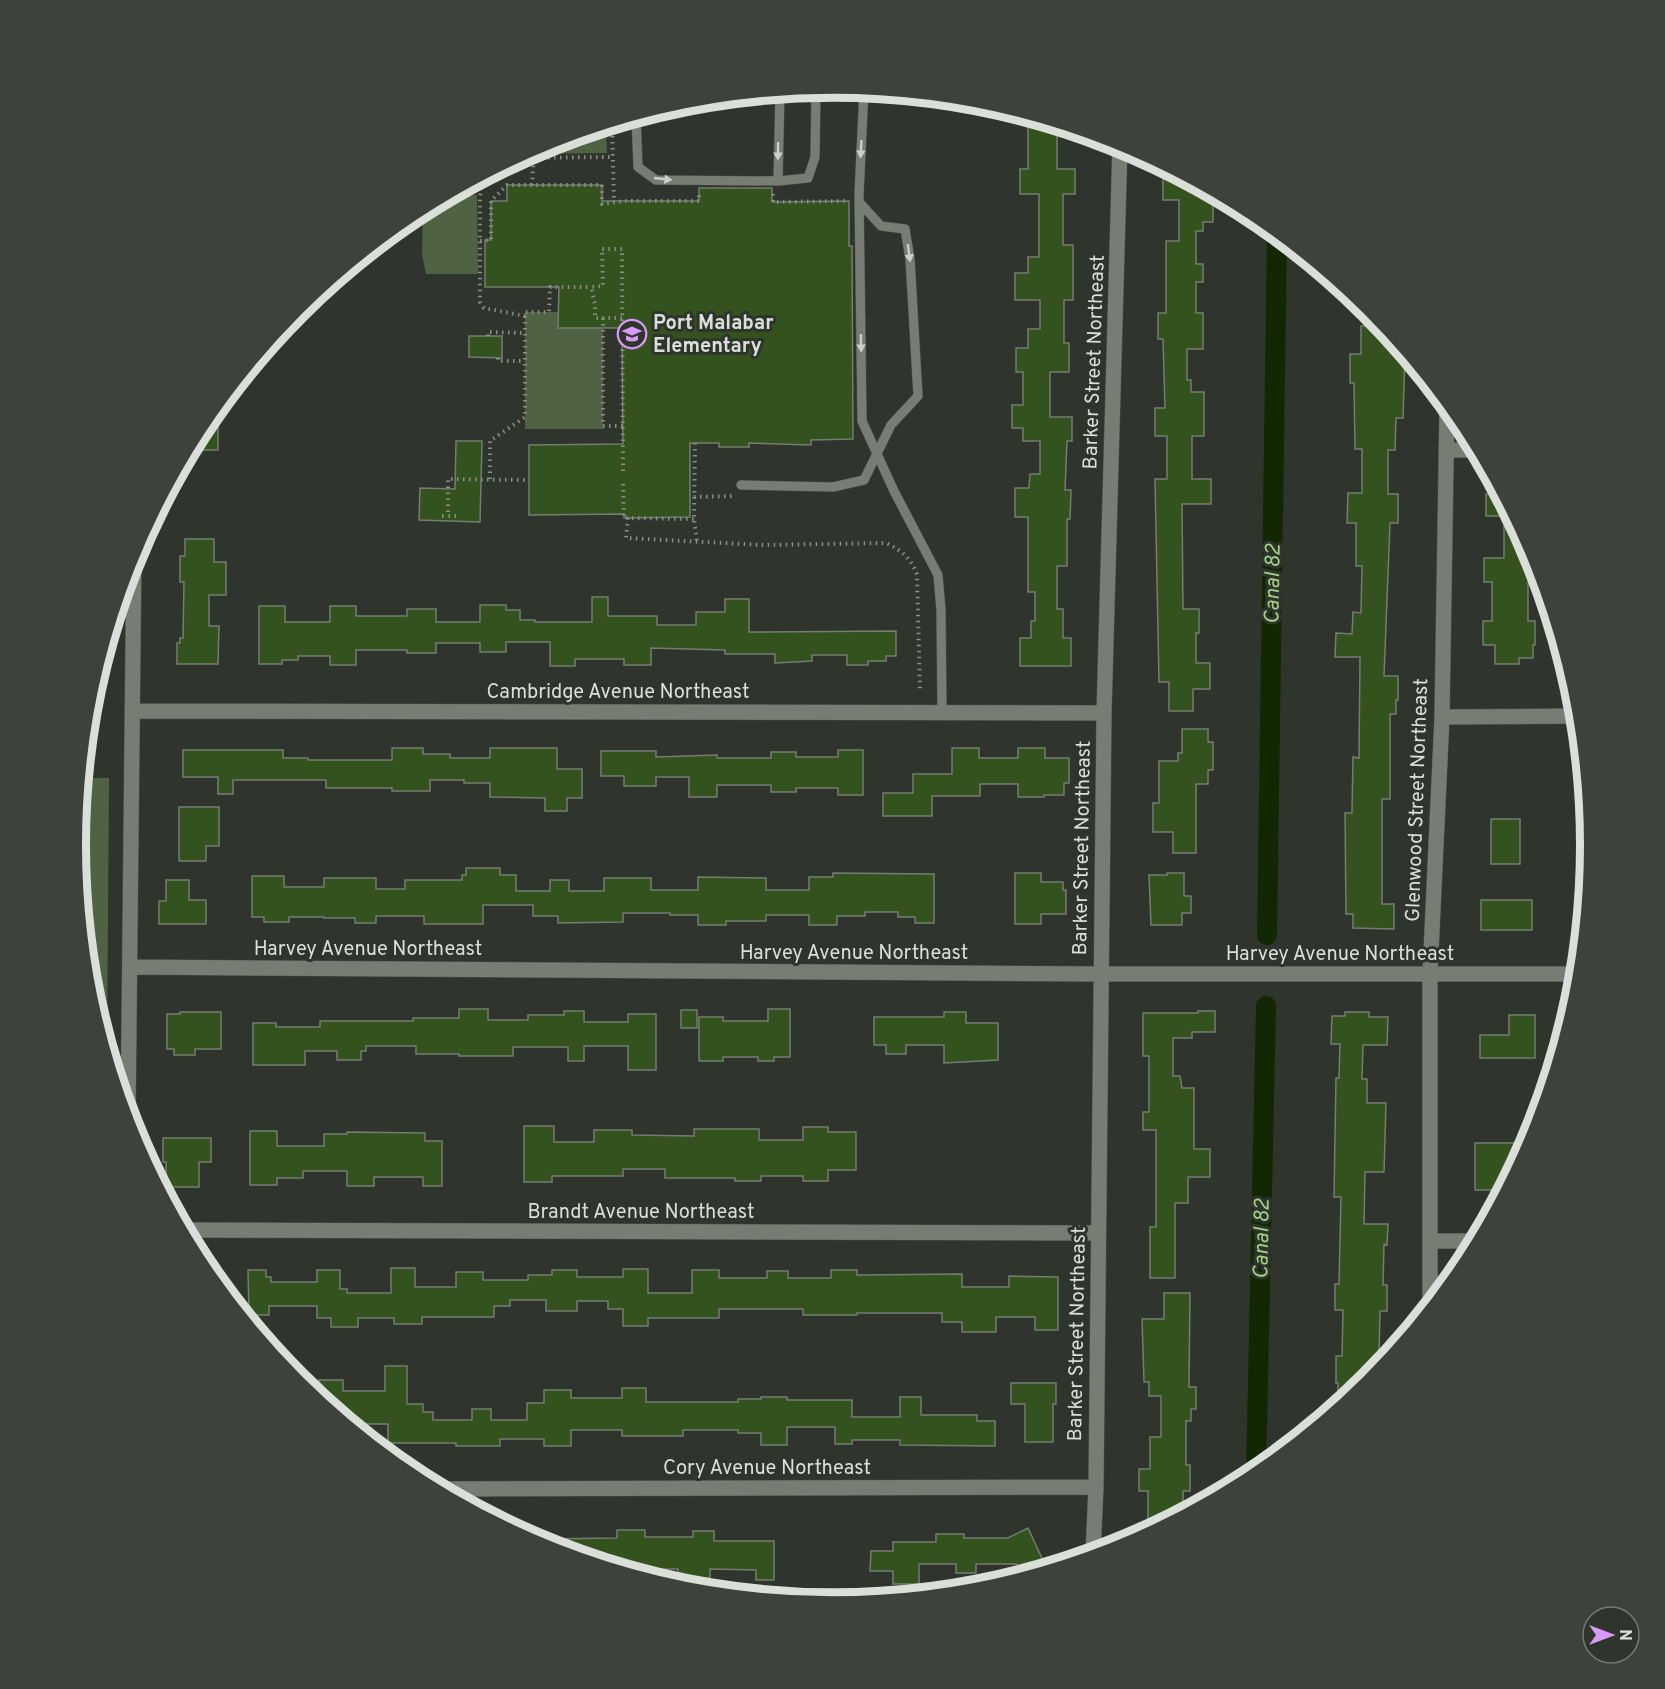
<svg xmlns="http://www.w3.org/2000/svg" width="1665" height="1689" viewBox="0 0 1665 1689" font-family="Overpass,sans-serif">
<rect width="100%" height="100%" fill="#2f352c"/>
<path fill="#4f6344" d="M606,125L607,153L525,154L543,145Z
M477,195L478,274H426L422,254L423,208L447,196Z
M525,312H558L603,323V429H525Z
M82,778H109L107,1048L89,992L75,844Z"/>
<g fill="none" stroke-linecap="round" stroke-linejoin="round">
<path stroke="#122802" stroke-width="20" d="M1267,935L1277,234
M1256,1473L1266,1006"/>
</g>
<path fill="#33521e" stroke="#757c72" stroke-width="1.5" d="M1028,116L1057,125V169H1075V194H1063V245H1073V300H1064V343H1069V372H1050V417H1072V441H1067L1065,490H1071L1070,519H1067V566H1057V609H1063V638H1071V666H1020V638H1031V621H1035V592H1028V517H1015V488H1029L1030,474H1040V441H1023V428H1012V405H1023V372H1016V348H1028V329H1040V300H1015V273H1028V257H1039V194H1020V169H1028Z
M1163,172H1174L1213,193V222H1203V231H1196V264H1203V282H1196V313H1203V349H1187V380H1191V392H1204V436H1192V479H1211V504H1182L1183,609H1199V633H1196V663H1210V689H1193V711H1169V682H1159L1155,479H1167V436H1155V408H1165L1163,339H1158V313H1166V241H1179V200H1163Z
M507,185H602V201H699V188H772V202L849,201V246H852L853,439L811,440V445L749,443V447H719V443H690V517L624,518V514L529,515V445L623,444L622,328H558L559,287H485V240H491V201H507Z
M1367,308L1398,345V355H1405L1403,418H1396L1395,450H1388V494H1398V523H1390L1384,676H1398V700H1396V714H1390V799H1382V904H1394V929L1353,928V914H1346L1345,813H1352L1353,757L1359,758L1360,657H1335L1336,633L1352,634L1353,612L1361,613L1362,566H1356V523H1347L1348,493H1362V449H1355L1354,383H1350V354H1361V326H1367Z
M469,336H502V358L469,357Z
M218,405V450H189L203,423Z
M456,441H482L480,522L419,520L420,488L455,489Z
M1486,494H1500L1532,555L1541,582H1528V621H1535V645H1533V658H1519V664H1495V645H1483V621H1492V582H1484V558H1504V516H1486Z
M185,539H214V562H226V595H209V626H219L218,664H177V643H180V638H183L184,582H180V556H185Z
M592,597H608V616H657V625H696V612H725V599H749V632L896,631V656H886V661H868V665H847V655H812V661L775,663V654H725V650L651,648V665H624V659H575V666H550V642H506V652H480V643H436V653H407V650H356V665H330V656H298V660H282V664H259V606H285V622H330V606H356V616H407V609H436V622H480V605H506V610H520V620H535V622H592Z
M1182,729H1208V742H1213V770H1208V784H1196V853H1173V832H1153V803H1159V761H1178V753H1182Z
M392,748H423V754H450V758H490V748H557V769H582V798H567V811H545V798L490,797V783H464V780H430V791H392V788H326V780H233V794H218V777H183V750H283V758H308V760H392Z
M952,748H979V758H1018V748H1045V758H1069V783H1064V795H1044V797H1018V784H980V796H932V816H883V793H913V774H952Z
M838,750H863V795H838V788H796V792H771V785H717V797H689V777H656V786H624V776H601V751H656V757L717,755V758H771V752H796V757H838Z
M179,807H219V846H206V861H179Z
M1491,819H1520V864H1491Z
M466,868H500V875H516V891H550V880H569V891H604V878H651V890H698V877L766,878V890H809V877H833V873L934,874V923H915V917H898V912H865V916H837V925H809V915H766V921H726V925H698V915H670V913H623V922L558,923V916H533V905H483V924H424V916H376V923H355V918H324V917H289V922H264V917H252V876H284V887H324V878H376V889H405V880H462V875H466Z
M1015,873H1041V882H1063V890H1066V914H1041V924H1015Z
M1167,873H1184V896H1191V913H1182V925H1151L1149,875H1167Z
M166,880H189V900H206V924H159V901H166Z
M1481,900H1532V930H1481Z
M459,1009H488V1020H528V1015H564V1011H584V1022H628V1014H656V1070H628V1046H584V1061H568V1047H513V1056H459V1054H416V1046H366V1051H361V1060H337V1051H305V1065H253V1023H276V1027H320V1021H413V1018H459Z
M768,1009H790V1057H774V1061H758V1057H723V1061H699V1017H723V1021H768Z
M681,1010H697V1028H681Z
M1198,1011H1215V1032H1192V1038H1173V1076H1180L1182,1088H1194V1149H1210V1177H1188V1203H1175V1278H1150V1227H1156V1130H1143V1112H1149V1056H1143V1013H1198Z
M180,1012H221V1049H195V1055H174V1049H167V1014H180Z
M944,1012H966V1023H998V1060L944,1063V1045H906V1054H886V1045H874V1017H944Z
M1345,1012H1369V1017H1388L1387,1045H1363L1362,1079H1367V1103H1386L1384,1172H1365L1364,1224H1388L1387,1245L1384,1244L1383,1285H1387V1311H1380L1379,1356H1388L1368,1380L1338,1405V1383H1336V1356H1342L1343,1310H1335V1284H1339L1341,1197H1334L1336,1078H1339L1340,1044H1331L1332,1016H1345Z
M1509,1015H1535V1058H1480V1035H1509Z
M524,1126H554V1142H594V1130H632V1135L694,1136V1129H759V1140H803V1127H828V1132H856V1170H828V1181H803V1176H761V1181H735V1178H665V1169H623V1176H552V1182H524Z
M250,1131H277V1146H324V1134H347V1132L425,1133V1141H442V1186H423V1177H374V1186H347V1171H303V1178H277V1185H250Z
M163,1138H211V1162H199V1187H166V1162H163Z
M1475,1143H1515V1166L1503,1190H1475Z
M391,1268H415V1287H456V1272H483V1280H528V1275H552V1270H577V1277H623V1269H648V1293H692V1270H719V1278H767V1271H788V1278H831V1270H857V1275L962,1274V1287H1009V1276L1058,1277V1330H1035V1317H996V1332H962V1322H942V1313H857V1315H803V1309H719V1318H648V1326H623V1309H608V1301H577V1311H546V1300H510V1306H494V1317H422V1324H394V1318H358V1327H331V1318H317V1306H269V1315H249L248,1270H266V1277H271V1282H317V1270H340V1289H347V1293H391Z
M1164,1293H1190L1189,1387H1196V1409H1191V1421H1186V1465H1190V1491H1183V1512L1154,1528V1521H1148V1491H1139V1469H1150V1437H1161V1396H1149V1382H1144L1142,1319H1164Z
M385,1366H407V1404H423V1412H433V1420H472V1409H491V1420H527V1403H544V1390H571V1398H622V1388H646V1402H738V1399H761V1397H787V1400H852V1417H900V1397H921V1415H977V1421H995V1446L900,1445V1440H852V1444H835V1427H787V1445H761V1433H738V1430H683V1436H622V1430H571V1446H544V1439H500V1446H456V1443H388V1424H350L319,1398V1380H343V1391H385Z
M1011,1383H1056V1404H1053V1442H1025V1404H1011Z
M1028,1528L1046,1567L1022,1575L1017,1564H976V1573H956V1564H919V1584H893V1571H870L871,1551H893V1542H936V1534H964V1538H1008Z
M617,1530H645V1537H693V1531H714V1541H774V1580H756V1570L710,1569V1578H678V1569H645V1575L541,1543V1539L617,1538Z"/>
<g fill="none" stroke-linecap="round" stroke-linejoin="round">
<g stroke="#4e534b" stroke-width="10">
<path id="lane" d="M864,90L859,194L862,421L894,491L938,575L941,610L942,713
M780,92L778,181L808,178L815,157L816,89
M636,116L638,167L656,180L778,181
M741,485L833,487L864,480L891,425L918,396L910,259L905,229L881,226L860,203"/>
</g>
<g stroke="#4e534b" stroke-width="16">
<path id="street" d="M1446,450H1477
M132,711L1104,713
M1442,717L1577,716
M130,967L1101,974H1577
M128,1119L134,551
M184,1230L1098,1233
M1431,1241H1476
M1430,1304V974L1442,717L1447,405
M438,1489L1096,1487
M1093,1553L1096,1487L1104,713L1120,144"/>
</g>
<path stroke="#8a8f88" stroke-width="4" stroke-dasharray="1.5 4.5" stroke-linecap="butt" d="M612,124L614,202
M518,158L613,157
M483,176L480,197V302L484,308L525,316V312H549L550,287H591
M532,185L534,154
M773,194V202L847,201
M480,241L491,240V201L507,185H602V204L624,201H699V193
M603,318V426H623
M622,318H595V304L591,287L603,286L602,249H622L623,475
M488,336V332L525,333
M498,358V361H525
M695,443L694,519L697,542
M490,479V441L525,417V316
M623,484L624,518L694,519
M694,497L733,496
M442,516H448
M456,516H448V479L529,480
M628,518L626,538L763,545L886,543C901,550 912,559 917,575L920,690"/>
<use href="#lane" stroke="#777d73" stroke-width="9"/>
<use href="#street" stroke="#777d73" stroke-width="15"/>
</g>
<defs><path id="oneway-solid" d="M-6-.8H1V-3.2L6.5 0L1 3.2V.8H-6Z" transform="scale(1.5)"/></defs>
<g fill="#ccd0ca">
<use href="#oneway-solid" transform="translate(861 149) rotate(93)"/>
<use href="#oneway-solid" transform="translate(778 151) rotate(91)"/>
<use href="#oneway-solid" transform="translate(663 179) rotate(6)"/>
<use href="#oneway-solid" transform="translate(909 253) rotate(82)"/>
<use href="#oneway-solid" transform="translate(861 343) rotate(89)"/>
</g>
<defs>
<g id="school-ring" transform="scale(1.5)"><circle r="9.5" fill="#2f352c" stroke="#d99af7" stroke-width="1.5"/><path d="M0-5L7-2L0 1L-7-2ZM-4 1L0 2.5L4 1V4Q0 6-4 4Z" fill="#d99af7"/></g>
</defs>
<g fill-rule="evenodd">
<use href="#school-ring" x="632" y="334"/>
</g>
<g text-anchor="middle" stroke-width="6" stroke-linejoin="round" paint-order="stroke">
<g font-size="20" font-weight="bold" fill="#dbdfd9" stroke="#2f352c" text-anchor="start">
<text x="653" y="329">Port Malabar<tspan x="653" dy="23">Elementary</tspan></text>
</g>
<g font-size="20" fill="#dbdfd9" stroke="#2f352c">
<text transform="translate(1093 362) rotate(-88)" y="7">Barker Street Northeast</text>
<text x="618" y="698">Cambridge Avenue Northeast</text>
<text transform="translate(1416 800) rotate(-88)" y="7">Glenwood Street Northeast</text>
<text transform="translate(1081 848) rotate(-89)" y="7">Barker Street Northeast</text>
<text x="368" y="955">Harvey Avenue Northeast</text>
<text x="854" y="959">Harvey Avenue Northeast</text>
<text x="1340" y="960">Harvey Avenue Northeast</text>
<text x="641" y="1218">Brandt Avenue Northeast</text>
<text transform="translate(1076 1334) rotate(-89)" y="7">Barker Street Northeast</text>
<text x="767" y="1474">Cory Avenue Northeast</text>
</g>
<g font-size="21" font-style="italic" fill="#a3d486" stroke="#2f352c">
<text transform="translate(1272 584) rotate(-89)" y="7">Canal 82</text>
<text transform="translate(1261 1239) rotate(-89)" y="7">Canal 82</text>
</g>
</g>
<path d="M0 0H1665V1689H0ZM86 845a747 747 0 1 1 1494 0a747 747 0 1 1-1494 0Z" fill="#3d433a" fill-rule="evenodd"/>
<path fill="none" stroke="#dbdfd9" stroke-width="8" d="M86 845a747 747 0 1 1 1494 0a747 747 0 1 1-1494 0Z"/>
<g transform="translate(1611 1635) rotate(90)"><circle r="28" fill="#2f352c" stroke="#747971" stroke-width="1.5"/>
<path d="M0-4.5L10 22L0 15L-10 22Z" fill="#d99af7"/>
<text y="-9" font-size="16" font-weight="bold" text-anchor="middle" fill="#dbdfd9">N</text>
</g>
</svg>
